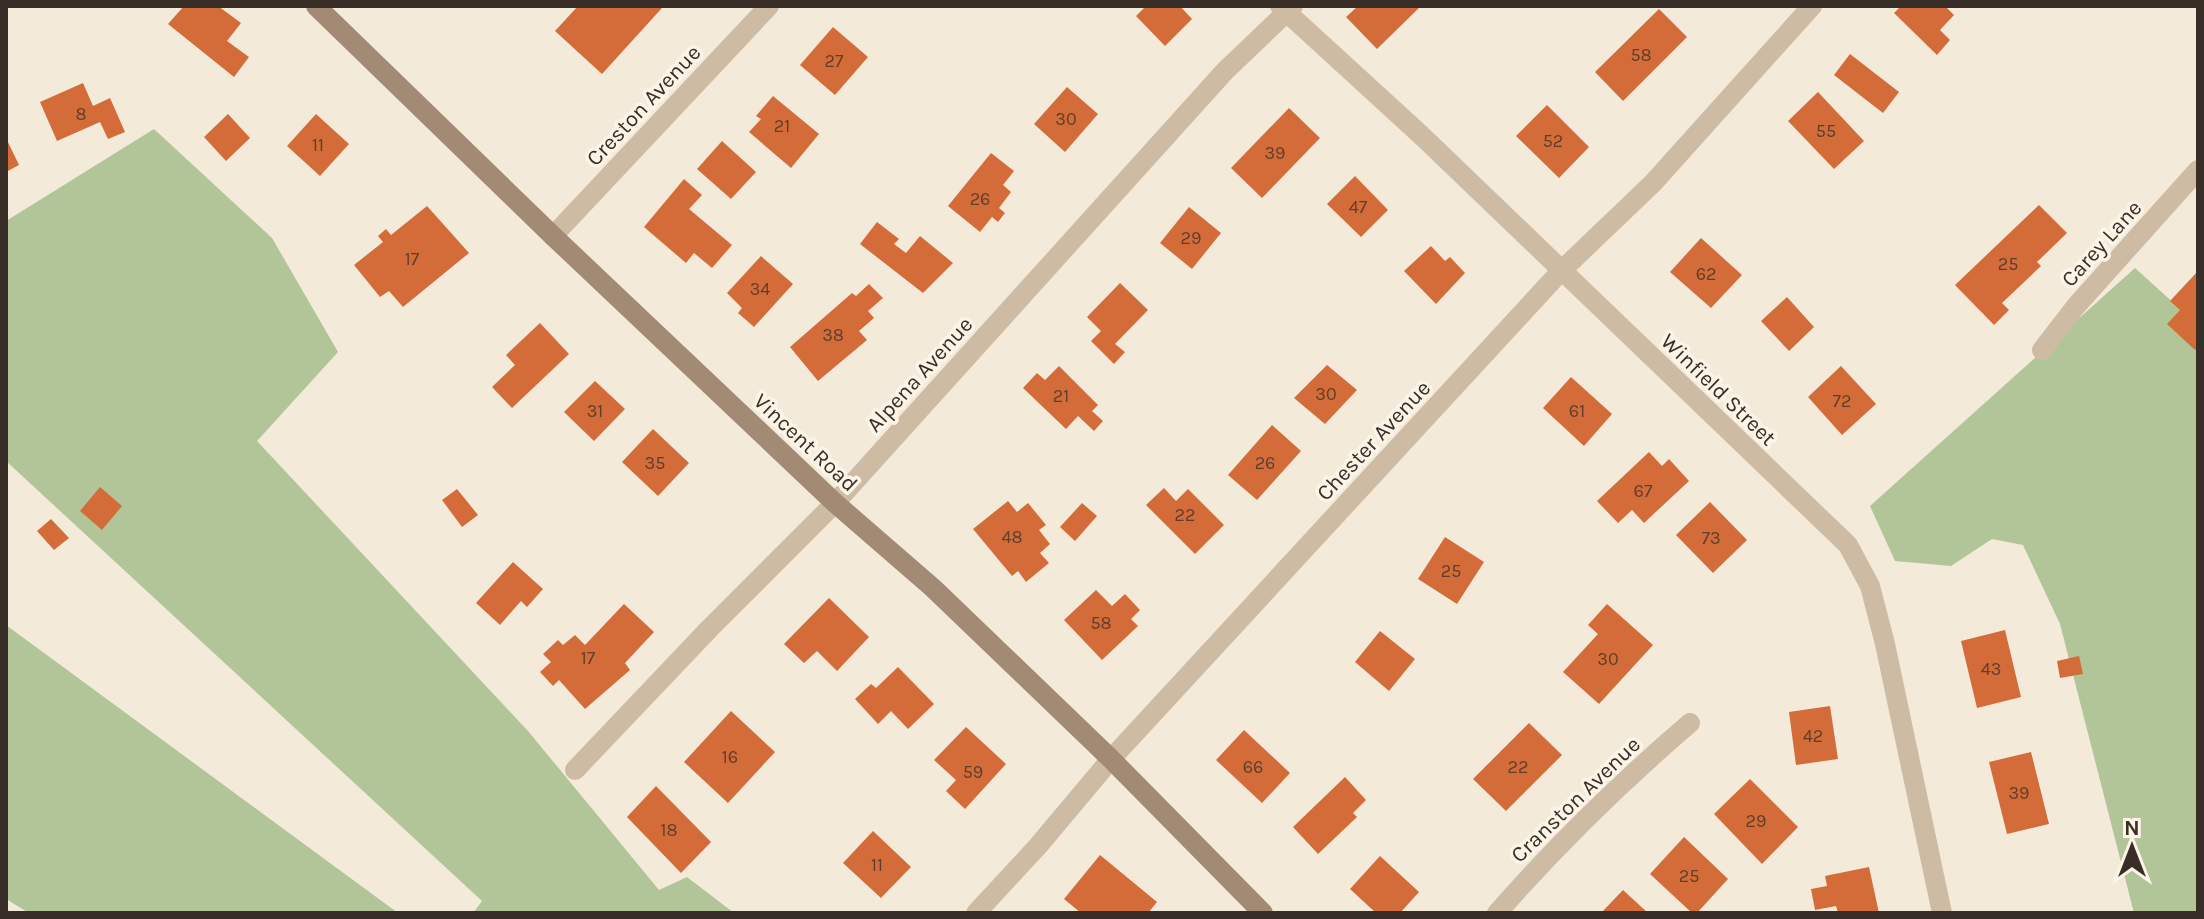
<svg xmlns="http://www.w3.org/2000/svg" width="2204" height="919" viewBox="0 0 2204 919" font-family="Karla,sans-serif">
<rect width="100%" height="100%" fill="#f4eada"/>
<path fill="#b2c598" d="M154,129L272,238L338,352L257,441L528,731L659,890L687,877L734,913H473L482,901L6,461V221Z
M2135,268L2198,325V913H2134L2060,624L2023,545L1992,539L1951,566L1895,561L1870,506Z
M6,625L398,913H29L6,899Z"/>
<path fill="#d36c39" d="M184,6H218L241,23L227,41L249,57L234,77L168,24Z
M578,6H660L662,8L602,74L555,31Z
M1146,6H1180L1192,19L1165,46L1136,16Z
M1358,6H1421L1377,49L1346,17Z
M1901,6H1945L1954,15L1940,30L1950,40L1937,55L1894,13Z
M1659,9L1687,37L1623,101L1595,72Z
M833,27L868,57L835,95L800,65Z
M1850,54L1899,92L1883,113L1834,75Z
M83,83L93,106L110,98L125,132L108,139L100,122L57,141L40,102Z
M1067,87L1098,114L1065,152L1034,124Z
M1818,92L1864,141L1834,169L1788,121Z
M773,96L819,134L791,168L749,132L761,119L756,116Z
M1547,105L1589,147L1559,178L1516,136Z
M1289,108L1320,138L1262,198L1231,168Z
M228,114L250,138L226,161L204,137Z
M316,114L349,144L320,176L287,146Z
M6,138L19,165L6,172Z
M722,141L756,172L731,199L697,169Z
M991,153L1014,171L1003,185L1011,192L999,208L1005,213L998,222L992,217L980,232L948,206Z
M1355,176L1388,210L1361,237L1327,204Z
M684,179L702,195L689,209L732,245L712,268L694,253L686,263L644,227Z
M2039,205L2067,233L2037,262L2041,266L2002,303L2009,310L1994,325L1955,285Z
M427,206L469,253L403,307L389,291L380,297L354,265L383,242L378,236L386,229L391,235Z
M1189,207L1221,233L1192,269L1160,243Z
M877,222L899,239L894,244L906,253L920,236L953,263L923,293L860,244Z
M1701,238L1742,275L1711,308L1670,272Z
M1431,246L1445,261L1450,257L1465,273L1436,304L1404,271Z
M761,256L793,284L754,327L738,313L742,308L727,293Z
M2198,271V346L2195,350L2167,324L2180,310L2170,301Z
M1120,283L1148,310L1115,344L1125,352L1114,364L1091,341L1101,331L1087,317Z
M869,284L883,298L868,311L874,318L859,331L867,340L818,381L790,347L852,293L856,296Z
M1787,297L1814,327L1789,351L1761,321Z
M540,323L569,354L512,408L492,387L515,365L506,355Z
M1327,365L1357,390L1325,424L1294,398Z
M1059,366L1098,405L1092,411L1103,421L1094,431L1078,416L1066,429L1023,388L1037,373L1045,380Z
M1841,366L1876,404L1842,435L1808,397Z
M1571,377L1612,414L1584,446L1543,408Z
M595,381L625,409L594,441L564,412Z
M1272,425L1301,451L1257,500L1228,475Z
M653,429L689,463L658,496L622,462Z
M1649,452L1662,466L1669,459L1689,481L1644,523L1632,510L1618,523L1597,501Z
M100,487L122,506L102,530L80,511Z
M1164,488L1176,501L1188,489L1224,525L1195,554L1146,505Z
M457,489L478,515L462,527L442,500Z
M1008,501L1017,512L1028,503L1046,525L1039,530L1050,544L1040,553L1049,563L1026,582L1018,571L1012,576L973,529Z
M1710,502L1747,540L1713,573L1676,535Z
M1082,503L1097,516L1075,541L1060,527Z
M51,519L69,538L54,550L37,531Z
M1445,537L1484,562L1457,604L1418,579Z
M513,562L543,589L527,607L521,601L500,625L476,603Z
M1096,590L1112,606L1125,594L1140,610L1131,619L1138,626L1102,660L1064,620Z
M829,598L869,637L837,671L817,651L804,663L784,644Z
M624,604L654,632L625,663L630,670L585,709L559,680L553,686L540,672L551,662L543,654L558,640L563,645L575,635L585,645Z
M1607,604L1653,645L1599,704L1563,672L1598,634L1588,625Z
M2005,630L2021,697L1977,708L1961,641Z
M1380,631L1415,659L1389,691L1355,662Z
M2079,656L2083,674L2060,678L2057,661Z
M898,667L934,704L908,729L891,711L878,724L855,699L871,684L876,688Z
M1830,706L1838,759L1796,765L1789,712Z
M731,711L775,752L728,803L684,762Z
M1529,723L1562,755L1506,811L1473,779Z
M966,727L1006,764L965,809L946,791L956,780L934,760Z
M1244,730L1290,773L1262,803L1216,760Z
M2031,752L2049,824L2007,834L1989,762Z
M1345,777L1366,800L1353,813L1357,817L1318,854L1293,827Z
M1750,779L1798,827L1762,864L1714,814Z
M656,786L711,842L681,873L627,817Z
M873,831L911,867L881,898L843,863Z
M1684,837L1728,879L1697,913H1692L1650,874Z
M1100,855L1157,902L1148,913H1106L1103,911L1101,913H1081L1064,899Z
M1380,856L1419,892L1400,913H1376L1350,889Z
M1869,867L1879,913H1838L1836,906L1815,910L1811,889L1827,886L1825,876Z
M1623,890L1648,913H1601Z"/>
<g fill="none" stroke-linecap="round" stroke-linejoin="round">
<path stroke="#cebba4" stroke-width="20" d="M1280,6L1422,136L1848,545L1870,586L1885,644L1942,913
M553,236L769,6
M2042,350L2076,306L2198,170
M575,770L710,628L835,503L1225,71L1293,6
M976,913L1038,846L1111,759L1561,271L1653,183L1812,6
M1497,913C1557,845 1621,782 1690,723"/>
<path stroke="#a28a75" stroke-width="20" d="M316,6L553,236L835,503L933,588L1111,759L1263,913"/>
</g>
<g text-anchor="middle" stroke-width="7" stroke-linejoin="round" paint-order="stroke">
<g font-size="18" fill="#603e2c">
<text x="1641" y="61">58</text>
<text x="834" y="67">27</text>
<text x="81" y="120">8</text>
<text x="1066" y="125">30</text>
<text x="782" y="132">21</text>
<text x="1826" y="137">55</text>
<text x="1553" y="147">52</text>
<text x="318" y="151">11</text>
<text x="1275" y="159">39</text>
<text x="980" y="205">26</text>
<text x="1358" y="213">47</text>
<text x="1191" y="244">29</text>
<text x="412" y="265">17</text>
<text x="2008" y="270">25</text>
<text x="1706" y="280">62</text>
<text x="760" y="295">34</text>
<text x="833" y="341">38</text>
<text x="1326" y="400">30</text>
<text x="1061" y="402">21</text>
<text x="1842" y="407">72</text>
<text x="595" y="417">31</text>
<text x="1577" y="417">61</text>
<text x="655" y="469">35</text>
<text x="1265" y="469">26</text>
<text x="1643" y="497">67</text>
<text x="1185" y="521">22</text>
<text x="1012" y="543">48</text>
<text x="1711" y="544">73</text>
<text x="1451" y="577">25</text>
<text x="1101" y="629">58</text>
<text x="588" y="664">17</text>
<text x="1608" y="665">30</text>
<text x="1991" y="675">43</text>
<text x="1813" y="742">42</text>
<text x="730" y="763">16</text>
<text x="1253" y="773">66</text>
<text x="1518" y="773">22</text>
<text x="973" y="778">59</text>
<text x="2019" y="799">39</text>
<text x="1756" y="827">29</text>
<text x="669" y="836">18</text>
<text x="877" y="871">11</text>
<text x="1689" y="882">25</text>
</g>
<g font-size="22" fill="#392e27" stroke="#fbf4e7">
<text transform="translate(643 105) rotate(-47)" y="8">Creston Avenue</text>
<text transform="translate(2101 243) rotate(-48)" y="8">Carey Lane</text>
<text transform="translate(919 374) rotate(-48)" y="8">Alpena Avenue</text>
<text transform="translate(1719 389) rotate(44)" y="8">Winfield Street</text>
<text transform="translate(1373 440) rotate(-47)" y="8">Chester Avenue</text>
<text transform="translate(806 442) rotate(43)" y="8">Vincent Road</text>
<text transform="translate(1575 799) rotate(-44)" y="8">Cranston Avenue</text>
</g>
</g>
<rect width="2204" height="919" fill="none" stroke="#392e27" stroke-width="16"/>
<g transform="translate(2132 847)" stroke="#fbf4e7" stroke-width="6" paint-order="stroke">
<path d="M0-6L14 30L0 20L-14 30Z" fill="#392e27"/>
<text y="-12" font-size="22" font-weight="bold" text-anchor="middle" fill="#392e27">N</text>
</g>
</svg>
